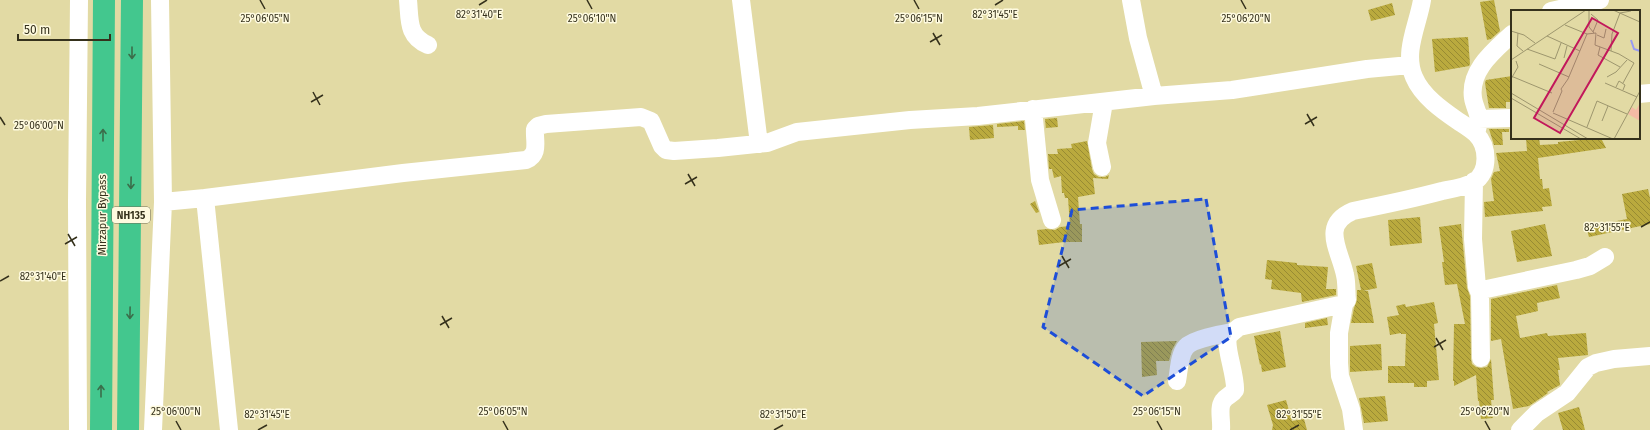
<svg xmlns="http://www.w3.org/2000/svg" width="1650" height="430" viewBox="0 0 1650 430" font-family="'Fira Sans',sans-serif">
<defs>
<pattern id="building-back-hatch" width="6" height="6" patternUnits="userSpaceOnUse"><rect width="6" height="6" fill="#baaa3e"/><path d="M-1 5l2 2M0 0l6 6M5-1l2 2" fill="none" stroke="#988b33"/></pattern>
</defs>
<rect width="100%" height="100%" fill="#e2daa4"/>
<path fill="url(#building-back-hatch)" d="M1494,0L1500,31L1491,39L1487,40L1480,2Z
M1392,3L1395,15L1371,21L1368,10Z
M1468,37L1470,64L1469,66L1435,72L1432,39Z
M1512,76V102H1506V108H1489L1485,83L1486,80Z
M1057,118L1058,127L1046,128V130L1045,119Z
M1024,121L1025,130H1018V126L997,127V124Z
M993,125L994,138L970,140L969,127Z
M1489,129H1509V132H1502L1503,145H1494Z
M1526,138H1539L1540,145L1558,144V142L1601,138L1606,148L1538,158L1540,179H1542L1543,189L1549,188L1552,206L1542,207L1543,211L1485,217L1484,202L1494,201L1491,179L1494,172L1500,171L1496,153L1527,151Z
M1087,141L1092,169L1094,174L1099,177H1105L1109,175L1108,179L1093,178L1095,194L1078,197L1080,224H1082V242H1064L1039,245L1037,230L1047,229L1055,230L1060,227L1070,226L1068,198H1065L1064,193H1062L1061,176L1054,178L1052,169H1049L1048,154H1058L1057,149L1072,148L1071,144Z
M1648,189L1650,198V224L1589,237L1586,227L1627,219L1622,194Z
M1035,201L1039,212L1036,213L1030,204Z
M1420,217L1422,243L1390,246L1388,220Z
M1461,224L1467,288L1470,296L1471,359L1472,364L1476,367L1481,368L1487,367L1491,359L1494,400H1491L1493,418L1481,419L1479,401H1478L1476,375L1454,386V381H1453L1454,324H1465L1457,284L1445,285L1442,262H1444L1439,227Z
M1545,224L1552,256L1517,262L1511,231Z
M1267,260L1297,263V265L1328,267L1326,289H1336V295L1302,302L1301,293L1271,289L1272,280L1265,279Z
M1372,263L1377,288L1363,291H1368L1374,323H1351L1354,308L1357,300V290H1361L1356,266Z
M1557,285L1560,298L1537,303L1538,311L1516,316L1520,338L1547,333L1548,336L1586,333L1588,355L1558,358L1560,370H1558L1560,385L1547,392L1548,393L1529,406L1513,409L1501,339L1491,341V299Z
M1434,302L1438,323L1434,324L1439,380L1427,381V387H1414V383H1388V366H1405L1406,334H1401V333L1390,335L1387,317L1399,315L1396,306L1405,304L1406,307Z
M1327,318L1328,325L1305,328V323Z
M1280,331L1286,367L1262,372L1261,364L1260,365L1254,336Z
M1177,341L1172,350L1169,361H1156L1157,375L1142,377L1141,342Z
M1381,344L1382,370L1350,372V346Z
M1385,396L1388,421L1364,423L1359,398Z
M1286,400L1292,421L1304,419L1307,430H1272L1273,425L1267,405Z
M1579,407L1585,430H1563L1558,413Z"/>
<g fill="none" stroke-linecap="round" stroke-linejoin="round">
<path stroke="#fff" stroke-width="18" d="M408,0C410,20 407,36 428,45
M741,0L759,144
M1131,0L1138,38L1154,96
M1551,11L1600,0
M1639,94L1650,93
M1033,109L1040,180L1052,220
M1479,119L1512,118
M1476,134C1477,129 1479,123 1479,119C1478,112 1474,105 1473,98C1469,70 1494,51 1512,34
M1102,167L1097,143L1104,102
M1474,181L1473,239L1477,287L1480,294L1482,290L1576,270L1590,266L1605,257
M205,198L403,173L526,160C540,154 534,141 535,129L538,126L546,124L641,117L651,121L662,146L666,150L674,151L718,148L767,143L797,132L910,120L978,116L1154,96L1232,90L1367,69L1410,65
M163,202L205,198L229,430
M1480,294L1481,358
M1177,381C1179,371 1179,355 1186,347C1193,339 1222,334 1233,332
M78,430L77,202L79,0
M153,430L163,202L160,0
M1221,430C1222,421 1218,408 1223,401C1226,396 1232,395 1235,390C1236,376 1225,348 1228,338C1230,333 1236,330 1239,327L1344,304
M1354,430L1351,409L1340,376L1339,363V333L1344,304L1347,300C1346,292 1347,283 1345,275C1340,250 1320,225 1353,211C1383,205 1412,199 1442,191C1452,189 1465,187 1474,182C1490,171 1488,146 1476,134C1471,129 1464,125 1458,121C1442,110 1422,96 1414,77C1403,52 1418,25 1422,0
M1520,430L1537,413L1567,393L1588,367L1596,363L1614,359L1650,356"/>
<path stroke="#43c78e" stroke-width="22" d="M101,430L104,0
M128,430L132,0"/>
</g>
<defs><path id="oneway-shaft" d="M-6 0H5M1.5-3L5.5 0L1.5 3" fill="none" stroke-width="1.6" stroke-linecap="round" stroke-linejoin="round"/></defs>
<g stroke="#3b6d4a">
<use href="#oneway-shaft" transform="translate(132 53) rotate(90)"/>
<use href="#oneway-shaft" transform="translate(103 135) rotate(-90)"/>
<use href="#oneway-shaft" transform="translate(131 183) rotate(91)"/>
<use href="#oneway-shaft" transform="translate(130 313) rotate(91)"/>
<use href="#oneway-shaft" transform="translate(101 391) rotate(-90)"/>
</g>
<path fill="#1d4ed8" fill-opacity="0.2" stroke="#1d4ed8" stroke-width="3" stroke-dasharray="8 5" stroke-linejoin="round" d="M1206,199L1231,337L1143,396L1043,327L1072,210Z"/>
<path fill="none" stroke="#35311c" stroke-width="1.5" d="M260,0L265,9M587,0L592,9M914,0L919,9M1241,0L1246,9M479,5L487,0M995,5L1003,0M933,33L940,45M930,42L942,35M313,92L320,105M311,102L323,95M1307,114L1314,126M0,117L5,125M1305,124L1317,117M688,174L695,186M685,184L697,177M1641,227L1650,222M68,234L75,246M65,244L77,237M1062,256L1069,268M1059,266L1071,259M0,281L9,276M442,316L449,328M440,325L452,318M1436,338L1443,350M1434,347L1446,340M176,421L181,430M503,421L508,430M1157,421L1162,430M1485,421L1490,430M258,430L267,425M774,430L783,425M1290,430L1299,425"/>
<g text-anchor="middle" stroke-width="3" stroke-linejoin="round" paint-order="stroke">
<rect fill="#fefadf" stroke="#716d56" stroke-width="1" x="112" y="207" width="38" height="16" rx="3"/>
<g font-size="10" font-weight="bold" fill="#35311c">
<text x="131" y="219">NH135</text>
</g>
<g font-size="11" fill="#35311c" stroke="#fefadf">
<text transform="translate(102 215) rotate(-90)" y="4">Mirzapur Bypass</text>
</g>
</g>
<g transform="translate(1511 10)">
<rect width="129" height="129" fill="#e2daa4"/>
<path d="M129,93V111L117,104L121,97L125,100Z" fill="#f4baa5"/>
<path fill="none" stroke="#989bf4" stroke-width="2" d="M120,30L123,39L129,41"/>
<path fill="none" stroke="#9d966e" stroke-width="1" d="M78,0V17L83,23M102,0L129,12M80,4L87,10L82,22M54,15L76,24L85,23L84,35L108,44L123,53L112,73M0,21L13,25L24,33M7,23L6,36L12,41M86,25L93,28L95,19M36,26L69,41M89,37L87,45L109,57M16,39L44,49L50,33M100,41L101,24L109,3L120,1M53,48L56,36M0,50L75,0M28,54L58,67M0,66L41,83M96,67L105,62L116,50M0,69L7,57L5,51M94,73L126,87M105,77L108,71L114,75L112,80M0,83L77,129M0,88L70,129M42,102L51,81L50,79L57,69L76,24M42,103L102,129M91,111L97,96M76,117L86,91L116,104M103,129L129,81"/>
<path fill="#c2185b" fill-opacity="0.15" stroke="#c2185b" stroke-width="2" d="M81,8L107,23L49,123L23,108Z"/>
<rect width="129" height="129" fill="none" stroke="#35311c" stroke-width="2"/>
</g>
<g font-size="10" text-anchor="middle" fill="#35311c" stroke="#fefadf" stroke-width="3" stroke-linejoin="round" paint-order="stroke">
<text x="479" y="18">82°31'40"E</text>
<text x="995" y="18">82°31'45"E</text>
<text x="265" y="22">25°06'05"N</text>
<text x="592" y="22">25°06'10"N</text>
<text x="919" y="22">25°06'15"N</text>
<text x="1246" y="22">25°06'20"N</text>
<text x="39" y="129">25°06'00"N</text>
<text x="1607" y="231">82°31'55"E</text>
<text x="43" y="280">82°31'40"E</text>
<text x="176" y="415">25°06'00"N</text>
<text x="503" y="415">25°06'05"N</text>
<text x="1157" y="415">25°06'15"N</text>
<text x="1485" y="415">25°06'20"N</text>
<text x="267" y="418">82°31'45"E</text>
<text x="783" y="418">82°31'50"E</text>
<text x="1299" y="418">82°31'55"E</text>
</g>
<path d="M18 34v6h92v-6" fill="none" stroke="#35311c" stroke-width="2"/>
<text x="24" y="34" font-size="12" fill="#35311c" stroke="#fefadf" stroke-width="3" paint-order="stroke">50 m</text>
</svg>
